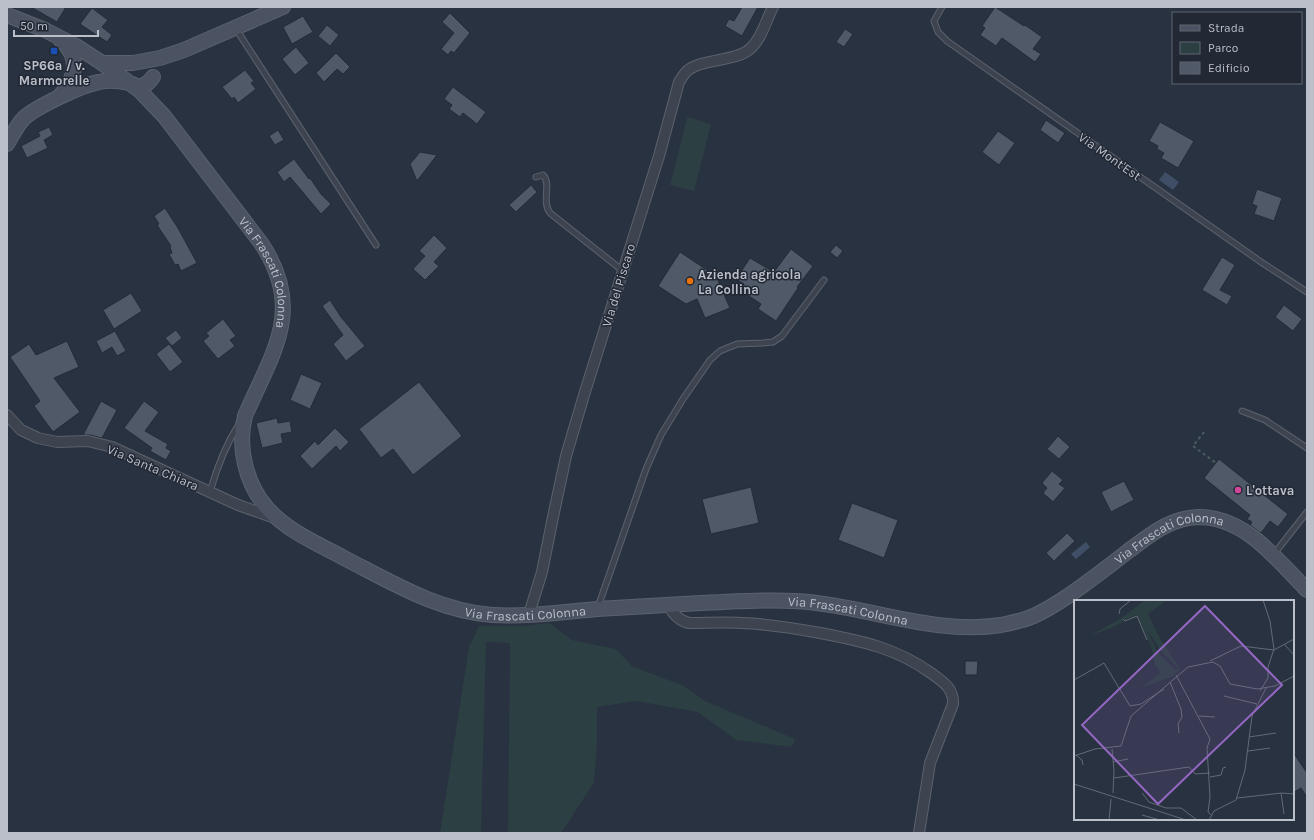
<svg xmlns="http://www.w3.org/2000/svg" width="1314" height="840" viewBox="0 0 1314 840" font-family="Karla,sans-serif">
<rect width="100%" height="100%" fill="#293240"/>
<path fill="#2c3f42" d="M687,117L711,124L694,191L670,185Z
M549,623L572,640L616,649L632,666L684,686L705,701L795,739L792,747L736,740L698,712L636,701L597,707V744L594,783L561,833H508L510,643L486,642L481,833H440L469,647L479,626H522Z"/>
<path fill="#404f67" d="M1165,172L1179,182L1173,190L1159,180Z
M1086,542L1090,547L1076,559L1071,554Z"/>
<path fill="#4f5968" stroke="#242b37" d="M31,7H66L57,22Z
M742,7H758L742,36L725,26L729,19L734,21Z
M995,7L1024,26L1025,25L1042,37L1033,49L1041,54L1035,62L1002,38L996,46L980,35L985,28L982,26Z
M92,8L108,20L102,27L112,35L107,42L80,24Z
M450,13L470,33L454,53L451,51L448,55L441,49L454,33L442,22Z
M303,16L313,32L292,44L283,27Z
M327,25L339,35L330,46L318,36Z
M845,29L853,34L844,47L836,42Z
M296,47L309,63L295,75L282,59Z
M336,53L350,67L343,74L337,69L324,82L316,73Z
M245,70L254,81L251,83L256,89L238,103L234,97L232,99L222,87Z
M453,87L486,112L477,124L463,113L460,117L449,109L452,105L444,99Z
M1046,120L1065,133L1058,143L1040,130Z
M1160,122L1194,141L1178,168L1161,158L1164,153L1157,149L1158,146L1149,141Z
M49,127L53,135L44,140L48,148L27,158L21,146L40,136L38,132Z
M278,130L284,140L275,145L269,136Z
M998,131L1015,143L999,165L982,152Z
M420,152L437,155L417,181L410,164Z
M294,159L309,179L310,178L321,194L331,204L321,214L290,177L284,182L277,172Z
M531,185L537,192L516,212L509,205Z
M1257,189L1282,198L1274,221L1254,214L1257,206L1252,204Z
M165,208L178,228L197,263L181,271L178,264L175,265L169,254L172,253L170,247L171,246L157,225L159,224L154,216Z
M434,235L447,248L434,262L439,266L425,280L413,269L425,256L419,251Z
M836,245L843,251L837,258L830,252Z
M791,249L813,266L797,287L798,288L776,321L758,309L761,304L740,290L744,284L736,279L750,258L774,272Z
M680,252L716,276L730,308L705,318L697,299L686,304L658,286Z
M1222,257L1235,265L1220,290L1232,296L1227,305L1202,290Z
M131,293L142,311L114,329L103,310Z
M330,300L341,317L365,346L346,361L333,344L343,335L322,306Z
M1284,305L1302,319L1293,331L1275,317Z
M223,319L236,336L230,340L235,346L218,359L203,341L209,336L206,333Z
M176,330L182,338L172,346L165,338Z
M115,331L126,351L117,356L112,347L102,353L96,341Z
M67,341L79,367L54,378L80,412L53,432L34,406L40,401L10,357L29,344L36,355Z
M169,344L183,362L170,372L156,354Z
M301,374L322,383L310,409L290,400Z
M419,382L462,436L413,475L393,449L381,458L359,429Z
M101,401L117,410L102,438L90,435H83Z
M144,401L159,412L145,431L168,444L166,448L171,451L166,460L150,451L152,448L124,428Z
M277,418L278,423L290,421L292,432L281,434L283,443L262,448L256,423Z
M335,428L349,442L340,451L336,446L312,469L300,456L315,441L318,445Z
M1058,436L1070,447L1059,459L1047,449Z
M1219,459L1288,514L1278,527L1270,521L1261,533L1250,525L1252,522L1247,519L1250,515L1204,478Z
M1052,471L1063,480L1059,484L1065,488L1053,502L1043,493L1047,488L1042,483Z
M1124,481L1134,500L1111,512L1101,492Z
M751,487L759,523L711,534L702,499Z
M852,503L898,520L884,558L838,540Z
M1067,533L1075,541L1054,561L1046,553Z
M965,661H978L977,675H965Z
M1293,752L1307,773V797L1301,788L1293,793Z"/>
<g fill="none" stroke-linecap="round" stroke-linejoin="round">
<g stroke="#5b626d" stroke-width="7">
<path id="lane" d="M942,7L934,21L938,32L947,41L1261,262L1307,292
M236,29L376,245
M536,177L543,175C552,184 541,201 550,213L623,271
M1242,411L1265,420L1307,448
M210,492C217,467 225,446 239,424
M1274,554L1307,512
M598,607L646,469L661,435L683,399L710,360L720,351L737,344L763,343L773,342L782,336L824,280"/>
</g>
<g stroke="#5b626d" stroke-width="12">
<path id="street" d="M7,415L21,430L38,438L57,442L88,441L112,447L238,505L275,518
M668,605C673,614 679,621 689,623C707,623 724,622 741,623C768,624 794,628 820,633C862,641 896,648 931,673C942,681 954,688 953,704L930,763L919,833
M529,614L542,572L553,517L566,456L584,395L659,156L679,82C681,79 684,74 687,71C702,58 737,62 751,48C762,38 766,20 773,7"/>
</g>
<g stroke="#5b626d" stroke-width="16">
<g id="secondary">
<path id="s1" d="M7,15L45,30L76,46L102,63L139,90L164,116L261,243C306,310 272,353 245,416C237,447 246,484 267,508C287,531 318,544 344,558C391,582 438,611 492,615C527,617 562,612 597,609C632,607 667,605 701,603C732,602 763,599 794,601C861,604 934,636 1001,625C1011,623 1021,621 1031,617C1044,612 1056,604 1068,596C1088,582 1108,567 1127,552C1149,536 1169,518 1198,517C1246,517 1276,559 1307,590"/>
<path d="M102,63H133L160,58L184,50L283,7"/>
<path d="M59,97C76,79 81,58 61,40"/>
<path d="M7,144C12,136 17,125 24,118C36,107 82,85 99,82C108,80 120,81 129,83C133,84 137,87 141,86C147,85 150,81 153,77"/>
</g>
</g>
<path stroke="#4b5c5f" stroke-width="2" stroke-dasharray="3 3" stroke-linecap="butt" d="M1204,432L1193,446L1216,463"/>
<use href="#lane" stroke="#3d4450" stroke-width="5"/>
<use href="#street" stroke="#3d4450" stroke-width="10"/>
<use href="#secondary" stroke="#4b5362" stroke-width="14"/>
</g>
<rect fill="#1a4fb4" stroke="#222935" stroke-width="1.5" x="50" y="47" width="8" height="8" rx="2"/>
<circle fill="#e8710a" stroke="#222935" stroke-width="1.5" cx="690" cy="281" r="4"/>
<circle fill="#d1479c" stroke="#222935" stroke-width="1.5" cx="1238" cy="490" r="4"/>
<g text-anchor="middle" stroke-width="3" stroke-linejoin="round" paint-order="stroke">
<g font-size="13" font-weight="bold" fill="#babfca" stroke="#222935" text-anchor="start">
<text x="54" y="70" text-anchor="middle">SP66a / v.<tspan x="54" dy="15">Marmorelle</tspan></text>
<text x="698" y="279">Azienda agricola<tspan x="698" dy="15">La Collina</tspan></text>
<text x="1246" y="495">L'ottava</text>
</g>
<g font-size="13" fill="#babfca" stroke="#222935">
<text transform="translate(1110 156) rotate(35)" y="5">Via Mont'Est</text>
<text dy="5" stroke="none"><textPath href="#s1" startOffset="378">Via Frascati Colonna</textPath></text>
<text transform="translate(618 285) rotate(-73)" y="5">Via del Piscaro</text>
<text transform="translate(153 467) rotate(23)" y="5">Via Santa Chiara</text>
<text dy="5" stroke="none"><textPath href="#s1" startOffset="1589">Via Frascati Colonna</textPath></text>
<text dy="5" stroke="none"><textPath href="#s1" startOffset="917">Via Frascati Colonna</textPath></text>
<text dy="5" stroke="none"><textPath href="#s1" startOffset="1241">Via Frascati Colonna</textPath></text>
</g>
</g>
<g transform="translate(1074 600)">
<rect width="220" height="220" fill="#293240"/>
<path d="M71,0H93L74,14L87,40L106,69L100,76L66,88L87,73L81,65L77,46L62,15L51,20L49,19V22L37,28L15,36L46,19ZM72,28L87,51L104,68L102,71L83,51Z" fill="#2c3f42" fill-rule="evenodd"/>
<path fill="none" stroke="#636a77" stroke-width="1" d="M45,14L46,9L57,0M49,19L51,21L63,16L73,40M210,44L220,55M136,61L167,46L200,50L220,39M102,75L136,139L133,148L136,197L134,212L137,215M0,80L30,63L56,106L67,104L90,89M96,82L107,109L108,117L104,124L105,133M186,91L194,78V67L200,49L196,21L189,0M150,96L183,104M125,116L141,117M175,137L202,133M38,149L40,170L39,193M174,151L196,148M2,155L8,160L9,165M0,156L21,149L47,146L57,116L114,67L139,62L146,66L156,84L183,89L201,86L220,76M39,162L54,159M136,177L147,175L149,168L152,167M40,178L115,167L121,174L136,173M0,184L112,220M68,193L75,202L92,208H107L123,220M207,193L210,214M163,198L208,193L220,194M68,215L86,220M35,220L37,199M135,220L140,211L162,200L171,170L178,116L192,88"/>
<path fill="#9467c3" fill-opacity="0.15" stroke="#9467c3" stroke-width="2" d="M131,6L208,85L84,204L8,125Z"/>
<rect width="220" height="220" fill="none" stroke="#babfca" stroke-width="2"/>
</g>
<rect width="1314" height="840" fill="none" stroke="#babfca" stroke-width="16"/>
<rect x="1172" y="12" width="130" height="72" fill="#222935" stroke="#5f6571"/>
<rect x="1180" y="25" width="20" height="6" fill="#4b5362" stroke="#5f6571"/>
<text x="1208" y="32" font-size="12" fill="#babfca">Strada</text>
<rect x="1180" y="42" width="20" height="12" fill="#2c3f42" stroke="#5f6571"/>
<text x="1208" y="52" font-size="12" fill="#babfca">Parco</text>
<rect x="1180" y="62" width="20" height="12" fill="#4f5968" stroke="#5f6571"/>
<text x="1208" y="72" font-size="12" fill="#babfca">Edificio</text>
<path d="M14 30v6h84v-6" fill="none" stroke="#babfca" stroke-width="2"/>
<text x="20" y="30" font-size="12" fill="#babfca" stroke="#222935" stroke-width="3" paint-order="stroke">50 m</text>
</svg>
